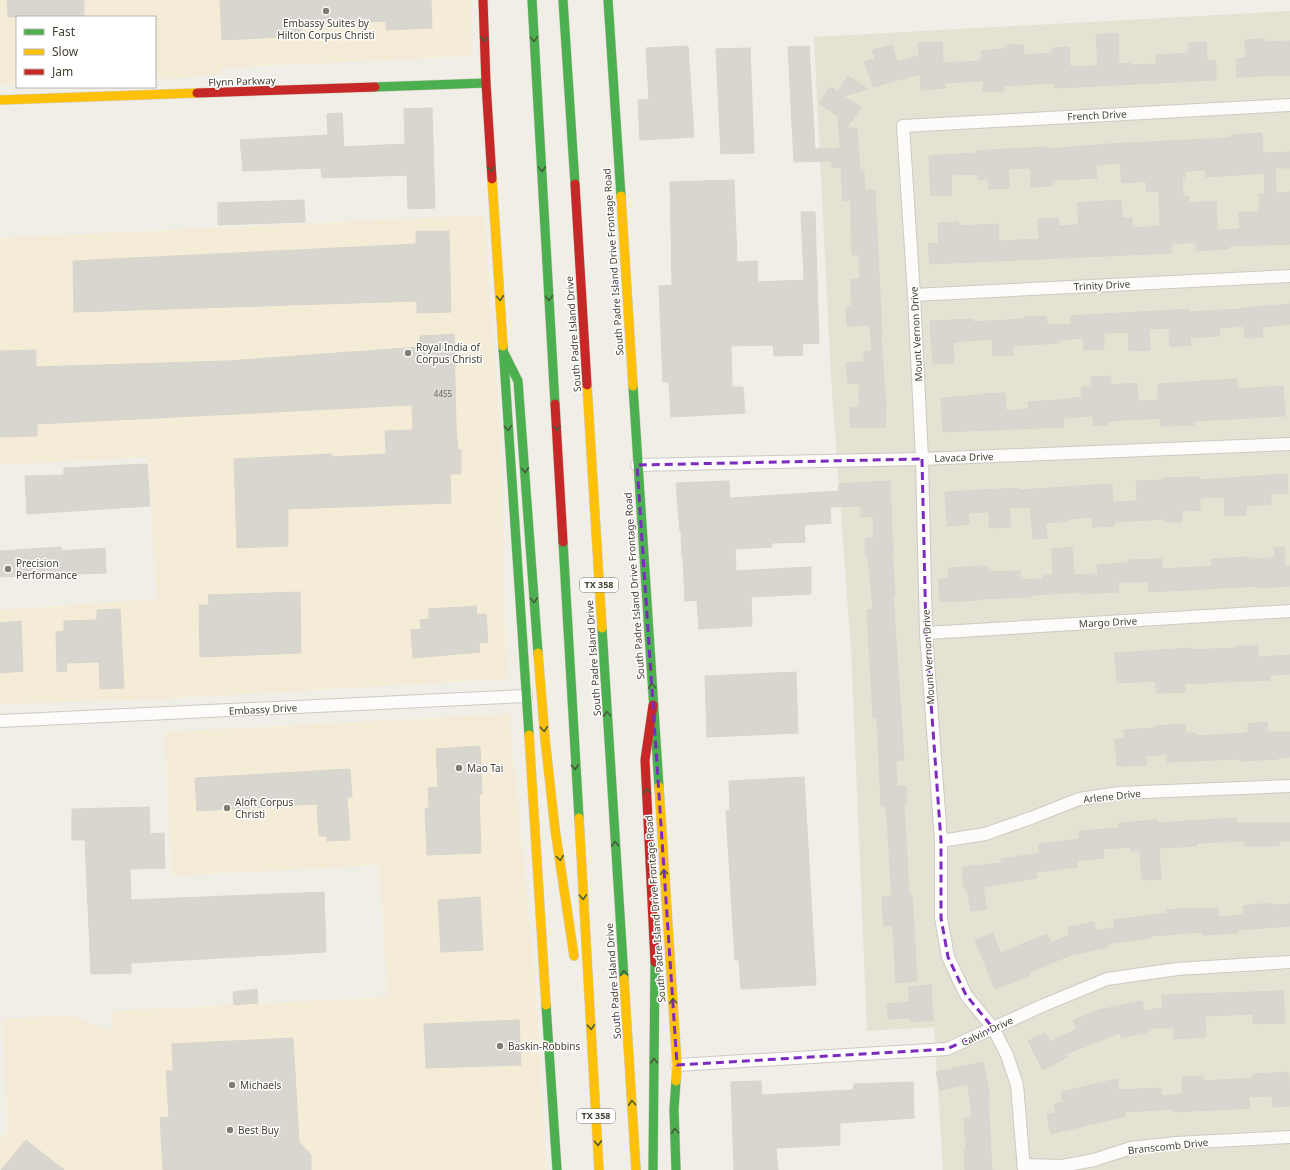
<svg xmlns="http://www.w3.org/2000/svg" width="1290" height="1170" viewBox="0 0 1290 1170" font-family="'Noto Sans',sans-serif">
<rect width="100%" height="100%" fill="#f0eee6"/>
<path fill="#e5e1d3" d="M1290,11V1170H943L934,1027L867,1031L851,650L831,378L814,37Z"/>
<path fill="#f4ecd7" d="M0,0H470L472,56L221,68V74L184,78L155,79V17H17V85H0Z
M484,215L501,438L507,679L163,699L0,704V610L157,599L148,457L0,465V238Z
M509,714L536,990L546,1170H0V1140L7,1131L3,1019L69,1015L112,1031L111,1011L388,997L379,865L172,876L164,732Z"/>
<path fill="#d9d6cf" stroke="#d8d5cc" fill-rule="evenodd" d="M7,0H84V17H8Z
M220,0H431L432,28L386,30V21L301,25V36L222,40Z
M1118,33L1119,64L1130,63L1131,65L1156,64V55L1188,53V43L1206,42L1207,61H1216V80L1054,88V83L1004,86V91L983,92V81L944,83L945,88L921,90L920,74L873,87L865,62L875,59L872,50L892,45L897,62L919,56L918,43L942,42L943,63L981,61V51L1005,49V45H1023L1024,55L1052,53V48L1069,47L1070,67L1098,66L1096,35Z
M1265,39V42L1290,41V75L1237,77L1236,59L1246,58L1245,40Z
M688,46L694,137L640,140L638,100L649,99L646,48Z
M809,46L815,149L840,148L838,116L819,103L830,87L838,92L848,76L868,89L843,96L861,107L847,128H857L860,172H864L865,190H875L882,334H881L885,397H886L885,428L850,427V407H859L860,383L848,384L846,363L864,362V352L872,351L870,325L847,326L846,307H852L851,280L860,279L859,254L852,255L851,200L843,201L841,167L832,168V161L794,162L788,47Z
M750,48L754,153L721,154L716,49Z
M432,108L435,208L408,209L407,175L322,178L321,168L243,171L240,140L328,135L327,114L342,113L344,147L405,144L404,109Z
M1262,133L1263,153L1290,152V168H1275L1276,193L1290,192V244L1229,246V249L1196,251V242L1171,244L1172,253L930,264L928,244L939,243L938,223L958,222L959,226L998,224L999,241L1039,239L1038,219L1058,218L1059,226L1079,225L1077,203L1121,200L1122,218H1132V228L1160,226L1159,191L1147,192L1146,181L1122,183L1120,163L1096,165L1097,178L1052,180V186L1031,187L1030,168L1008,169L1009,188L989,189L988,179L978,180V174L951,175L952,195L931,196L929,156L977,153L976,151L1007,149L1050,147V149L1109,144L1231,138V135ZM1205,170L1206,177L1264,173L1265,194H1259L1260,212H1239L1240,229L1217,230L1216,201L1189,203V197L1183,196L1182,178H1185V171Z
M734,180L737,262L757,261L758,282L804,280L801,212H815L819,343L802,344L803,355L774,356L773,345L731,346L732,387H743L745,413L671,417L669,382H663L659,286L672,285L670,182Z
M304,200L305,222L218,225V203Z
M416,231H449L451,312L417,313V301L74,312L73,261L416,244Z
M1290,304V324L1262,327L1263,337L1245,338L1244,326L1219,328V336L1190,338L1191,345L1170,347L1169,328L1149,329L1150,350L1129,351L1128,332L1104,333V349L1084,350L1083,338L1059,340V343L1013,346V355L993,356L992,339L953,342L954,363L933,364L930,321L973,319V322L1024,319V317L1046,316L1047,325L1072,324L1071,316L1189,309V312L1242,309V308Z
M454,334L456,427L458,450H461V474H450L451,503L288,509V546L237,548L234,459L332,454V457L386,454L385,431L413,430L412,405L37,424V436L0,437V351L36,350V367L227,361L420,347V336Z
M1111,376V385L1137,383L1138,401L1158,400V384L1236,379L1237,389L1283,386L1285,416L1194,421V425L1160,426V418L1108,421V425L1093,426V416L1063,418L1064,427L943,432L941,398L983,395L982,394L1005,393L1006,411L1029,409L1028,402L1072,399V398L1082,397L1081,387H1091V377Z
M147,464L150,506L27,514L25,476L64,475V468Z
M1287,474L1288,493L1271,494V504L1246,506V515L1225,516L1224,497L1200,498V510L1182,511V522H1164V519L1114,522V526L1093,527L1092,517L1067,519V521L1045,523L1047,538L1033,539L1030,507L1009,508L1011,527L989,528V512L968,513L969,524L947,526L945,492L1019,488V490L1112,484L1113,502L1137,501L1136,481L1162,480V478L1199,477V480Z
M729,481L730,498L839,491V484L890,481L893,555L892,556L895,595H893L904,760L896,761L897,787L906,786L907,804H904L909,895H912L917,981L896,983L893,926H884L882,897L892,896L886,805L881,806L877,718H873L867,610L873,609L868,556H865V538H874L873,516L861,517V506L830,507L831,523L804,525L805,542L772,543V547L735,549L736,571L811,567V594L751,597L752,626L699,629L697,600L685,601L683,557H682L681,530L680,531L676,483Z
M61,547L62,551L105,548L106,573L76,574V573L0,577V551Z
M1072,547L1074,575L1098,574L1097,565L1128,563V560L1162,559V569L1212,566L1211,559L1249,557V559L1275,558L1274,548L1284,547L1285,567L1290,566V586L1256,588V586L1149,592L1148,582H1118L1119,592L1079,594V592L1031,595V597L979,599L980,600L940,602L939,580L949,579L948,568L987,566L988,572L1020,571V580L1043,579V576L1053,575L1052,549Z
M300,592L301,653L200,657L199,605H209L208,595Z
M476,606L477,615L486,614L488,642L479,643L480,652L413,658L411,630L421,629L420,620L429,619V609Z
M120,609L124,688L100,689L99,662L66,663L67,671L57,672L56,632L64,631V621L97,620V610Z
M21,621L23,671L0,673V623Z
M1236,646H1258V657L1290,655V674L1270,675V680L1219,682L1184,684L1185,692L1156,693V681L1117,683L1115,653L1192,648V650L1236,648Z
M796,672L798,733L707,737L705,676Z
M1267,722V732H1290V757L1278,758V759L1241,761L1240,759L1167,762V754L1146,756V765L1117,766L1115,740L1124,739V730L1155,728V726L1185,724L1186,733H1196V736L1248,733V724Z
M480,746L482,794H479L481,853L427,855L425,808H429L428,788L438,787L436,749Z
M350,769L352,797H347L350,840L327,841V836H319L317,804L197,811L195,778Z
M804,777L816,985L741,989L739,960H735L726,811L730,810L729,781Z
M149,807L150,834L164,833L165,868L130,869L131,900L324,892L326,952L131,963V973L91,974L85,840H72V809Z
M1236,818L1237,823H1290V841H1279V846H1244V841L1197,843V846L1159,848L1161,879L1142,880L1140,851H1131L1130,847L1103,849L1104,858L1076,861L1077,867L1036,872L1037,878L983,887L987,909L971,911L967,889H964L962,867L1001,863V859L1040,853L1039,844L1079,839V831L1119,828V823L1157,820V823Z
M480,897L483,950L441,952L438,900Z
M1270,903L1271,905L1290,904V926L1238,930V933L1202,935V932L1150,936L1151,938L1107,944L1108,947L1071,955L1029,972L1030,976L995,989L975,940L993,933L1000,953L1047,934L1051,943L1069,935L1068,927L1094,922L1096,931L1115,927L1114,920L1166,913V910L1193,908V909L1218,908L1219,917L1244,915L1243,906Z
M931,985L933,1020L911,1022V1018L888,1019L887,1004L910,1002L908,987Z
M257,989L258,1003L234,1005L233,992Z
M1283,991L1285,1023L1253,1024V1014L1205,1016L1206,1037L1174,1039V1028H1148V1032L1121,1038L1120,1033L1066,1054L1067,1057L1043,1070L1028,1041L1045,1033L1050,1042L1077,1029L1073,1020L1099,1010L1142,1001L1144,1011L1163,1008L1162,995Z
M519,1020L521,1065L426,1068L424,1024Z
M293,1038L299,1142L311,1155V1170H163L160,1118L169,1117L166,1071H173L172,1044Z
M983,1062L990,1098H988L992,1170H965L964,1150H966L964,1118L972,1117L968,1084L940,1090L936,1072Z
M1289,1072L1290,1106L1273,1107L1272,1096L1249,1097L1250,1108L1174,1112V1109L1124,1112L1125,1116L1051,1134L1047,1115L1056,1113L1054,1104L1063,1102L1061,1092L1117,1079L1119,1090L1161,1088L1162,1096L1183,1094L1182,1077L1203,1076V1081L1253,1078V1074Z
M761,1081L762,1095L853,1090L854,1084L913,1082L914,1118L840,1123V1145L776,1148L778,1170H734L731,1082Z
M26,1140L64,1170H1Z"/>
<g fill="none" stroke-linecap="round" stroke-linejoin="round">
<g stroke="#cccac2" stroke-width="14">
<path id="street" d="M914,295L1290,276
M637,465L922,459L1290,444
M926,633L1290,611
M0,721L526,696
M941,841L985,834L1031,818L1079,799L1119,793L1290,786
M677,1065L947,1049L1044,1005L1107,979L1177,969L1290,962
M1023,1165L1062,1166L1094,1160L1131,1148L1176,1143L1290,1137
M1024,1170L1017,1085L1007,1055L993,1028L966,995L948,957L941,918V841L926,633L922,459L914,295L903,126L1290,105"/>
</g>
<g stroke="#cfccbd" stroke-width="10">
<path id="fast" d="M532,0L555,404
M563,0L575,184
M608,0L621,196
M375,87L486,83
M503,346L529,735
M503,351L518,381L538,653
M633,386L659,787
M563,542L579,818
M602,628L624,979
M546,1005L557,1170
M676,1081L674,1109L676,1170
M653,1170L655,962"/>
</g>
<g stroke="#cfccbd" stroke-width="10">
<path id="slow" d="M0,100L197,93
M492,179L503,346
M621,196L633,386
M587,385L602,628
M538,653L545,739L555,829L574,956
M529,735L546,1005
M659,787L677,1065L676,1081
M579,818L599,1170
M624,979L636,1170"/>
</g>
<g stroke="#cfccbd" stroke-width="10">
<path id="jam" d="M483,0L486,83L492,179
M197,93L375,87
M575,184L587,385
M555,404L563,542
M653,705L645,760L655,962"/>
</g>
<use href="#street" stroke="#fdfcfb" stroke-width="12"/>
<use href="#fast" stroke="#4caf50" stroke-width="9"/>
<use href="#slow" stroke="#ffc107" stroke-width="9"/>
<use href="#jam" stroke="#c62828" stroke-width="9"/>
</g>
<defs><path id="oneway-chevron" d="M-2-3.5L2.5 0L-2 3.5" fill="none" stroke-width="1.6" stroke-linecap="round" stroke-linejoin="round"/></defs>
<g stroke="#475c3a">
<use href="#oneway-chevron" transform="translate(484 39) rotate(88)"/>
<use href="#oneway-chevron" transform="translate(534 39) rotate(87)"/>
<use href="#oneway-chevron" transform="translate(491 169) rotate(86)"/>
<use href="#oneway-chevron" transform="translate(542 169) rotate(87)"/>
<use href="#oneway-chevron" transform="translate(500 298) rotate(86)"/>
<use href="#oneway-chevron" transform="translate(549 298) rotate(87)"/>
<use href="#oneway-chevron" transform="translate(508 428) rotate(86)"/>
<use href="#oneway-chevron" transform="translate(557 428) rotate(87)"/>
<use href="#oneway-chevron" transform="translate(525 470) rotate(86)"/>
<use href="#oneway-chevron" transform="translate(534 600) rotate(86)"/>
<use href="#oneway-chevron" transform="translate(652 686) rotate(-94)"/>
<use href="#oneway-chevron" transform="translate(607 714) rotate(-94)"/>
<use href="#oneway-chevron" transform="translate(544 729) rotate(85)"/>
<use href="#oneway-chevron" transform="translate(575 767) rotate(87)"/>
<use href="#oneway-chevron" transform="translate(647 791) rotate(-93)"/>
<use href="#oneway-chevron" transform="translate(615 844) rotate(-94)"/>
<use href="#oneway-chevron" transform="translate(560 858) rotate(82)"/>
<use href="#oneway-chevron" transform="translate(664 872) rotate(-94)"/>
<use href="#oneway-chevron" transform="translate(583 897) rotate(87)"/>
<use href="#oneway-chevron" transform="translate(624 973) rotate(-94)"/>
<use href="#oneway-chevron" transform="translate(673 1001) rotate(-94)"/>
<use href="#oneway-chevron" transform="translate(591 1027) rotate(87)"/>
<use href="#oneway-chevron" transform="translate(654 1061) rotate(-90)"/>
<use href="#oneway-chevron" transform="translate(632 1103) rotate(-94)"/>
<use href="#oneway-chevron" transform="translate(675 1131) rotate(-93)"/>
<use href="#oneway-chevron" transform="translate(598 1143) rotate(87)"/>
</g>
<path fill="none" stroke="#7b2cbf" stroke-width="3" stroke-dasharray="8 5" stroke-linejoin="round" d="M922,459L926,633L941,841V918L948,957L966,995L993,1028L947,1049L677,1065L637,465Z"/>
<g fill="#817d71" stroke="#fff" stroke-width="1.5">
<circle cx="326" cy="11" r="4"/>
<circle cx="408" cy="353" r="4"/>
<circle cx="8" cy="569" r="4"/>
<circle cx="459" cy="768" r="4"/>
<circle cx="227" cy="808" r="4"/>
<circle cx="500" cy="1046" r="4"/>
<circle cx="232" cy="1085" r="4"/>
<circle cx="230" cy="1130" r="4"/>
</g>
<g text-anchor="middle" stroke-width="3" stroke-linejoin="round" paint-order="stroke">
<g font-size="8" fill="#6b665a">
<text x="443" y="397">4455</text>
</g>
<g fill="#fff" stroke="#7d7970" stroke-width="1">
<rect x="580" y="578" width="38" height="14" rx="3"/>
<rect x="577" y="1109" width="38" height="14" rx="3"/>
</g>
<g font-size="9" font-weight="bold" fill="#454032">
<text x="599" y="588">TX 358</text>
<text x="596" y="1119">TX 358</text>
</g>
<g font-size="10" fill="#454032" stroke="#fff" text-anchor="start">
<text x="326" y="27" text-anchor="middle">Embassy Suites by<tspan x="326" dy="12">Hilton Corpus Christi</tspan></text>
<text x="416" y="351">Royal India of<tspan x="416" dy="12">Corpus Christi</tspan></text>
<text x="16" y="567">Precision<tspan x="16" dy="12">Performance</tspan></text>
<text x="467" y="772">Mao Tai</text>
<text x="235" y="806">Aloft Corpus<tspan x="235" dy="12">Christi</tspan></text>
<text x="508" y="1050">Baskin-Robbins</text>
<text x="240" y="1089">Michaels</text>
<text x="238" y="1134">Best Buy</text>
</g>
<g font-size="10" fill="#454032" stroke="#fff">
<text transform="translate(242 81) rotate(-2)" y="4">Flynn Parkway</text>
<text transform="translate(1097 115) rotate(-3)" y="4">French Drive</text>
<text transform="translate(613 262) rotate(-94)" y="4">South Padre Island Drive Frontage Road</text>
<text transform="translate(1102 285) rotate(-3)" y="4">Trinity Drive</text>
<text transform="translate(573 334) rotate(-94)" y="4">South Padre Island Drive</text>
<text transform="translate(916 334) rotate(-93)" y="4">Mount Vernon Drive</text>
<text transform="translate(964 457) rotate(-2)" y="4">Lavaca Drive</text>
<text transform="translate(634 586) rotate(-94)" y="4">South Padre Island Drive Frontage Road</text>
<text transform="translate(1108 622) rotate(-3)" y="4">Margo Drive</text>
<text transform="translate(928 657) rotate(-93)" y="4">Mount Vernon Drive</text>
<text transform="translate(593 658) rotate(-94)" y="4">South Padre Island Drive</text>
<text transform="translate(263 709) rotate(-3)" y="4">Embassy Drive</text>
<text transform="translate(1112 796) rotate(-6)" y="4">Arlene Drive</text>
<text transform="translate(655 909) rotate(-94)" y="4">South Padre Island Drive Frontage Road</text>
<text transform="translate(613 981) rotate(-94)" y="4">South Padre Island Drive</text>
<text transform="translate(987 1031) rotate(-25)" y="4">Calvin Drive</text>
<text transform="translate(1168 1146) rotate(-6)" y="4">Branscomb Drive</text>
</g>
</g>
<rect x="16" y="16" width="140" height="72" fill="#ffffff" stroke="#b5b3ad"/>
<rect x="24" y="29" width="20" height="6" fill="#4caf50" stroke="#b5b3ad"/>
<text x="52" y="36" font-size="12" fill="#454032">Fast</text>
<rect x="24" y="49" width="20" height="6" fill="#ffc107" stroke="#b5b3ad"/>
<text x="52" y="56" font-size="12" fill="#454032">Slow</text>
<rect x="24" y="69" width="20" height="6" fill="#c62828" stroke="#b5b3ad"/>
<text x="52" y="76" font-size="12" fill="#454032">Jam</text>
</svg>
